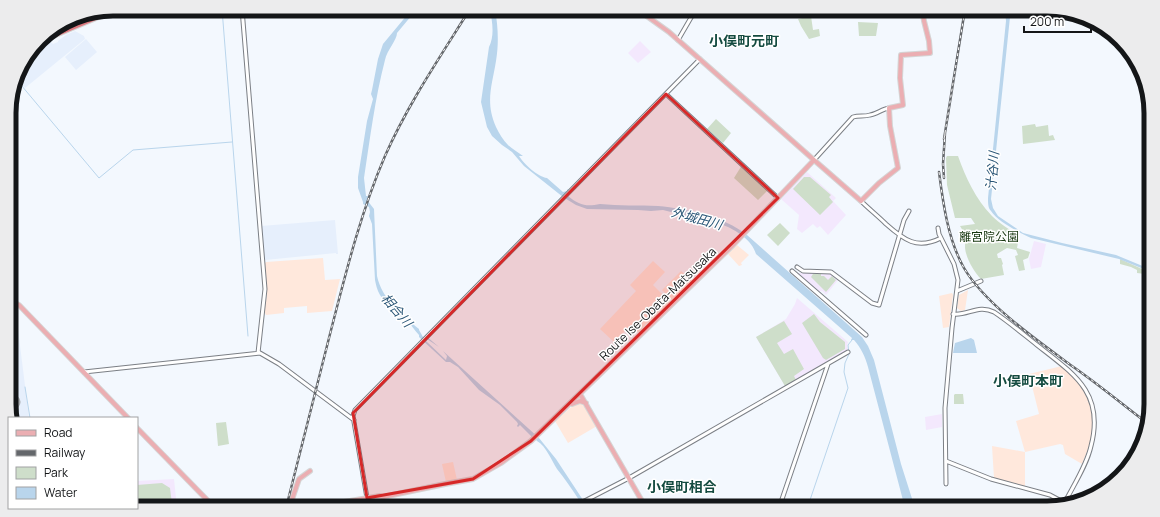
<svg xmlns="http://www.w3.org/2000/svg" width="1160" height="517" viewBox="0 0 1160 517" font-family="Manrope,'Noto Sans JP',sans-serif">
<rect width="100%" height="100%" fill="#f3f8fe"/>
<path fill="#ffe8dc" d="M737,245L749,255L741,263L742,265L739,266L728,254Z
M323,258L325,280L340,279L332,311L307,313V306L284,308V313L266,315L264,311L267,296L264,264L266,262Z
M653,261L665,272L653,285L670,302L648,323L646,324L639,333L631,325L614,342L600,329L636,291L630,285Z
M681,271L693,281L672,300L662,290Z
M968,290L965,310L961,311L957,308L959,295Z
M952,293L953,295L949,327L943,328L939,296Z
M1062,366L1072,374L1081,385L1089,401L1083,403L1090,401L1092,411L1094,426L1092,439L1082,464L1065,454L1063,445L1060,444L1025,452L1016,421L1039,414L1029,374Z
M581,403L584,406L585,405L597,426L568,443L555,421L575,404Z
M992,446L1025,452V486L1024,487L994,478Z
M453,462L457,480L446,482L442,464Z"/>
<path fill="#e6effc" d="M75,31L84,36L85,39L25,88L17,78L20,67L34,49L51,42L53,44L58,42V41L66,35Z
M86,39L97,52L76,70L65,57Z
M335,220L338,254H336V253L265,260L263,259L261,226Z
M10,303L15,305L29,418H10Z"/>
<path fill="#f3e8fd" d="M640,41L651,52L638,63L628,53Z
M807,172L836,198L833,201L846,215L828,235L820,226L817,228L813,224L802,233L797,229L799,215L781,199Z
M1034,241L1046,244L1041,267L1031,269L1029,259Z
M798,273H830L838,280L826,295L822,291L818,292L797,274Z
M797,298L848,342L847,345L848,350L785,386L756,337L786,319L795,304Z
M942,414V427L926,430L925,417Z
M174,479L177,508H137V481Z"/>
<path fill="#cedeca" d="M811,16L813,30L819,29L820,36L809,39L801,26L798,19Z
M858,22L878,23L876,36H859Z
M716,119L731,133L723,143L707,129Z
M1035,124L1036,127L1048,125L1049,136L1053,135L1055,140L1023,144L1022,126Z
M947,156H958C966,178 975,198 992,216C1000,224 1011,230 1019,237L1017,248L1030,252L1028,258L1023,260L1025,270L1019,271L1015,256L1018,255L1016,250L1007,248L997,254L998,258H1001L1003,264L1002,265L1004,275L981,279C974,272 966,258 965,248C965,236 967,237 960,226L975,224L971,218H955L947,185L946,158Z
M742,165L769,189L758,200L734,178Z
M804,177H810L831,195L829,197L833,202L820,215L793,189Z
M780,223L790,233L778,246L767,235Z
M1120,259L1151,273L1146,272L1145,274L1137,273V270L1131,267L1120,264Z
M813,274H821V276H824L828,280L832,276L836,280L826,292L811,277Z
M814,314L820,322L845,342V349L826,360L823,358L802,323Z
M784,321L792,334L777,343L784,354L793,349L804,369L794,376L796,380L785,386L756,337Z
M955,394H963L964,404H954V395Z
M226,422L229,444L218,446L216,423Z
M162,483L170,488L172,504L169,508H137V485Z"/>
<path fill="#b9d5ec" d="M412,9H417L397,33C397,40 387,50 385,60C375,98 370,139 364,178L366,196H368L367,200L374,209L377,276C382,299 401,314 419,329V330L423,337L426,336L439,347L427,339L426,341L446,360L447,356L443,351L539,438L556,459L583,500L587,508H584L583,506L578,503L579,500C572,489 565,479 557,469C552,461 546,446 537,441C536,439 533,439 531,438V436L520,425L518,427L517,426L518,424L517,422L500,405L479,390L458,367L450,362H446L419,337V335C414,330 412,325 407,321C401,317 383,300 380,295C377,290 376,285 375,280L372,224L369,216L370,212L369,207L363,204V202L358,188V177L367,121L373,99L371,94L372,90L378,59L383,44Z
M490,9H495C498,26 499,43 496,61C492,86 485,102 496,127C499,133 503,140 508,145C512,149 518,152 523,156H519C524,164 538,177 547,178L563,192L567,191V189L569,191L568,196C579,205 586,207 600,204C619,206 639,205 658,206C688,209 723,216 747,235L862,337L868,346L874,360L901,464L915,508H905L868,367C865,356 861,348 854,340H851L852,338L756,254C752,240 736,230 723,225L663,210L651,211L638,210L587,209L576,205L563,197L524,166L512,152L502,145L492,136L487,127L481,102L489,47C495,35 492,21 490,9Z
M1005,9H1009L1010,17L991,199L993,208L998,216L1023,233L1062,243L1116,255L1145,267L1147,266V268L1151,269V272L1119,259L1031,238C1020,233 997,221 991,211C988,208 988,203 988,198L1006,21Z
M971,338L974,340L977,353H953L955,343Z"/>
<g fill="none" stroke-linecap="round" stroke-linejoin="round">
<path stroke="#b9d5ec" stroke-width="1" d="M222,9L248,336
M16,79L99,178L133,150L232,142
M25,387L30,418
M809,508L810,500L848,388L844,372L845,363L849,354L848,345L852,340"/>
<path stroke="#acb0b4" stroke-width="15" d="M10,401L13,402"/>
<g stroke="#7b7f85" stroke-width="5">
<path id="minor" d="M242,9L265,289L258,353
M678,40L696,9
M666,94L778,198
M814,160L853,117C859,115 864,117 870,115C877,114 882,109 889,108
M861,201C869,209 878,216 886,224C904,240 917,250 941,238
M938,228L939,234L954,264L958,280L952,328L945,408L946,484
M797,267L803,271L831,272L872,303L879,305L904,220L909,211
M792,271L866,335
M957,291L981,281
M953,314C968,316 978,304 994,312C1009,322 1023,334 1037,345C1074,374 1105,393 1091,446C1087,465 1073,486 1064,504
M84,372L260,353L279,364L354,420
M946,461L991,479L1050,495L1065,503
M367,498L353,416L355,410L700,59
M571,508L629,478L848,352
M779,508L828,364"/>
</g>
<g stroke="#d5d5d5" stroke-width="6">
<path id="major" d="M637,9L669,32L814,160
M10,300L19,305L128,418
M580,394L646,508
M572,404L580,401L586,403
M137,428L215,508
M289,508L299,479L310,471
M308,508L380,496L383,497L445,484L473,479L501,463L531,441L733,245L814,160L861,201L879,183L898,168L890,126L889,108L903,105L900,78L901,55L930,53L929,41L924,21L923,14L926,9
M382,508L383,497"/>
</g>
<g stroke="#d5d5d5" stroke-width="7">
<path id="highway" d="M46,34L97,12
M40,41L116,9"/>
</g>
<use href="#minor" stroke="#fff" stroke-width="3"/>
<use href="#major" stroke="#ebaeb2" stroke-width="4"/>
<use href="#highway" stroke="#de787f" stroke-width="5"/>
<g stroke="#64676b" stroke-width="2.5">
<path id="rail" d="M944,139L965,9
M939,172C943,203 948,240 964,268C985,304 1038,341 1072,366C1098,384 1122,404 1147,423
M944,178L943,164L945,133
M286,508C300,451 315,395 329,338C345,276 360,214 385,156C408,104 440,57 470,9"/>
</g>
<use href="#rail" stroke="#fff" stroke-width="1" stroke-dasharray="3" stroke-linecap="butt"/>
</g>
<path fill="#d62828" fill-opacity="0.2" stroke="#d62828" stroke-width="3" stroke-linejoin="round" d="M666,94L778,198L531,441L473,479L367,498L353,413Z"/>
<g text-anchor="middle" stroke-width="3" stroke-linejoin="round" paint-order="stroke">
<g font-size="12" fill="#193811" stroke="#fff">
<text x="989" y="241">離宮院公園</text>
</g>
<g font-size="12" fill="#141618" stroke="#fff">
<text transform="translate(658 304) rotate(-44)" y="4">Route Ise-Obata-Matsusaka</text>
</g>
<g font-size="13" font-style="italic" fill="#295576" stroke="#fff">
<text transform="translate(992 171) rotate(-85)" y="5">汁谷川</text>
<text transform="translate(697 218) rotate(15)" y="5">外城田川</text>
<text transform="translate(397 310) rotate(49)" y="5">相合川</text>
</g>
<g font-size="14" font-weight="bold" fill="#144b40" stroke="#fff">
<text x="744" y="46">小俣町元町</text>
<text x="1028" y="386">小俣町本町</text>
<text x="682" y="492">小俣町相合</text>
</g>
</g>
<path d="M0 0H1160V517H0ZM113 16H1047A97 97 0 0 1 1144 113V404A97 97 0 0 1 1047 501H113A97 97 0 0 1 16 404V113A97 97 0 0 1 113 16Z" fill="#ececed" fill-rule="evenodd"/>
<path fill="none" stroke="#141618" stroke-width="5" d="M113 16H1047A97 97 0 0 1 1144 113V404A97 97 0 0 1 1047 501H113A97 97 0 0 1 16 404V113A97 97 0 0 1 113 16Z"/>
<rect x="8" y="417" width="130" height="92" fill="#ffffff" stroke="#a1a2a3"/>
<rect x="16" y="430" width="20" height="6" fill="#ebaeb2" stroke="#a1a2a3"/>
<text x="44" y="437" font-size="12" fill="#141618">Road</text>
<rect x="16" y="450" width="20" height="6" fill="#64676b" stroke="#a1a2a3"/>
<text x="44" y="457" font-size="12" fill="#141618">Railway</text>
<rect x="16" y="467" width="20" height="12" fill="#cedeca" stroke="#a1a2a3"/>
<text x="44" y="477" font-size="12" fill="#141618">Park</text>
<rect x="16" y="487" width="20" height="12" fill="#b9d5ec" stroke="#a1a2a3"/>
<text x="44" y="497" font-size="12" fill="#141618">Water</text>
<path d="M1024 26v6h67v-6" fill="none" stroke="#141618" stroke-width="2"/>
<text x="1030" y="26" font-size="12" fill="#141618" stroke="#ffffff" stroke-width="3" paint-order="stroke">200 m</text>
</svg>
